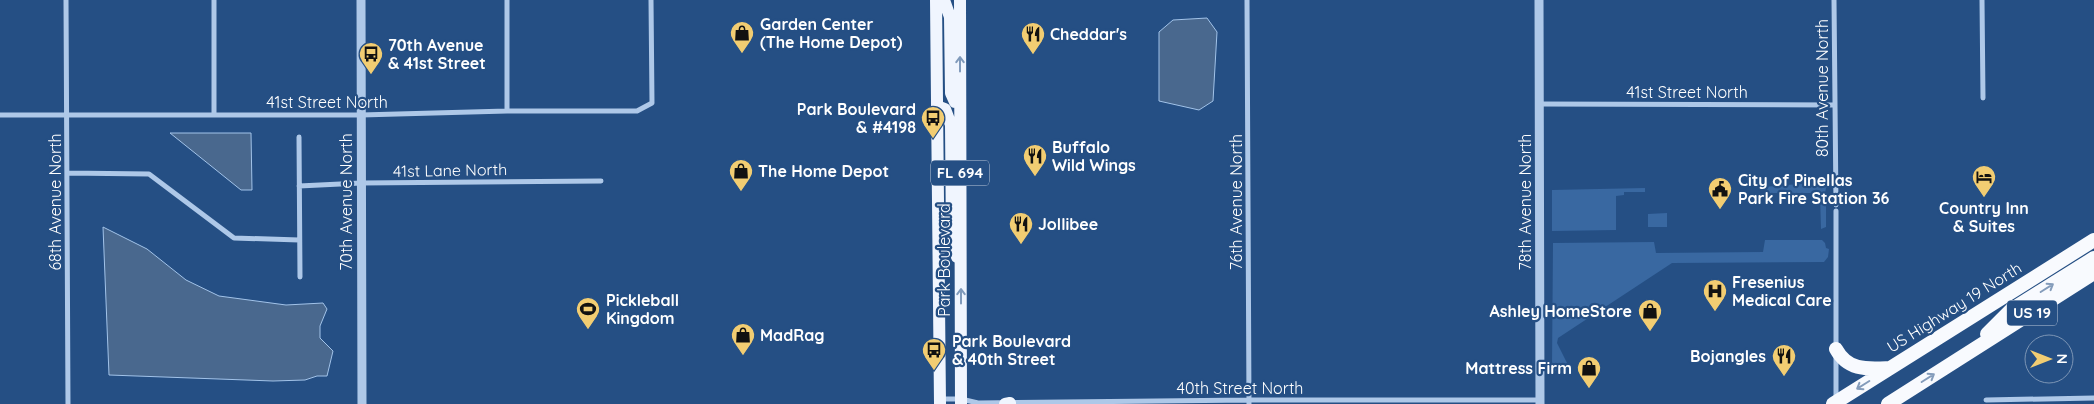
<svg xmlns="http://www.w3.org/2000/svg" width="2094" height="404" viewBox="0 0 2094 404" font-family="Quicksand,sans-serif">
<rect width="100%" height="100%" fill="#254f84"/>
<path fill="#3968a1" d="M1822,182H1829V188H1826L1825,193H1764V187Z
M1645,188V192H1624V195L1616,196V230L1552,231V190Z
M1820,195H1826V227L1821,229Z
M1667,213V227H1648V214Z
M1765,240H1822L1825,243L1826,248L1829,249L1828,257L1824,262L1672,263L1558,338L1557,343L1567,363L1565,368L1557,372L1552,368L1553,243L1654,242L1656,253L1763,252Z"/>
<path fill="#49688e" stroke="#a2c3e9" d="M1207,18L1217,32L1213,101L1199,110L1159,101V32L1173,20Z
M170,133H251L252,190H241Z
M103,227L147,249L186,280L219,296L286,305L323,303L327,309L320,326V338L333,351L327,376H317L305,380L273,381L109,375Z"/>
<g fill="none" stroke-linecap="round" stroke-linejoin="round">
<path stroke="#aec8e8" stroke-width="5" d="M66,0L68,404
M214,0V115
M1247,0L1249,404
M1834,0L1836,205
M1982,0L1983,98
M1539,104L1835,105
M507,111V0
M0,115H361L507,111H637L652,103L651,0
M299,137L300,277
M67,173L149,174L234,238L299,240
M299,186L361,183L601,181
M940,399H961L978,403L1249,400H1540
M1986,400L2094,398
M1836,401V211"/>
<path stroke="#aec8e8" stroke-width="9" d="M361,0L362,404
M1539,0L1540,404"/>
<path stroke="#f0f5fe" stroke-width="12" d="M936,0L940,404
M944,0L950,17L951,93L955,102H960
M960,0L961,404
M937,106L945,109L951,125L952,240L957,257
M1005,404L1010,403"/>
<path stroke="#f8fafe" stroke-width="14" d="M1987,334L2011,310L2094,258
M1836,349C1848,371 1867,369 1889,368
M1833,404L2094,240
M1888,404L2094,273"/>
</g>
<defs><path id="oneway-shaft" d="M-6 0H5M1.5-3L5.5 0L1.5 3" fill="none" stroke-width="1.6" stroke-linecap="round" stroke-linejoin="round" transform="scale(1.25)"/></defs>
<g stroke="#809abb">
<use href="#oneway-shaft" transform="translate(960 64) rotate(-90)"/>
<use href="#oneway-shaft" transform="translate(961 296) rotate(-90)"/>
</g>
<g stroke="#849cbb">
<use href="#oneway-shaft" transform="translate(2047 288) rotate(-32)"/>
<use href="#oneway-shaft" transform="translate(1928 378) rotate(-32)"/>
<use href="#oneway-shaft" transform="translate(1863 385) rotate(148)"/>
</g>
<defs>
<g id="shop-pin" transform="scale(1.25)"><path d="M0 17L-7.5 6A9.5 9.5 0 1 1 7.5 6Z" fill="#f2cd72" stroke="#254f84"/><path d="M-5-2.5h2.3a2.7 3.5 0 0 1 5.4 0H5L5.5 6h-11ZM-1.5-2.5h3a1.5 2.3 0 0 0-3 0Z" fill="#111"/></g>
<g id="restaurant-pin" transform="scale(1.25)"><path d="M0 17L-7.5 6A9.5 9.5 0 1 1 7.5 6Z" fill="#f2cd72" stroke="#254f84"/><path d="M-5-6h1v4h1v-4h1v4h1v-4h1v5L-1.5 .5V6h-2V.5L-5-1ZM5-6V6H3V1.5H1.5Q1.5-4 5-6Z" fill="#111"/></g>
<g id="bus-pin" transform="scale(1.25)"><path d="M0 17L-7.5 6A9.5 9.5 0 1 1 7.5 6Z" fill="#f2cd72" stroke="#254f84"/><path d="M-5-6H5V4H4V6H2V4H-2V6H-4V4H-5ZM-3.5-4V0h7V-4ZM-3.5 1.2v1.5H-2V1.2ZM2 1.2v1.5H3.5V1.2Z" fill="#111"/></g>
<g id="hotel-pin" transform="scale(1.25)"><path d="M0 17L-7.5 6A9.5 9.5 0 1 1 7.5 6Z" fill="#f2cd72" stroke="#254f84"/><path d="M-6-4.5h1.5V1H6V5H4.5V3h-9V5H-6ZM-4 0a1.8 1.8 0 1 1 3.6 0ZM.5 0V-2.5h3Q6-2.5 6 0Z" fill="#111"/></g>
<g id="civic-pin" transform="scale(1.25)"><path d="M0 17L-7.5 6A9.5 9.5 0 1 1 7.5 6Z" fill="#f2cd72" stroke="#254f84"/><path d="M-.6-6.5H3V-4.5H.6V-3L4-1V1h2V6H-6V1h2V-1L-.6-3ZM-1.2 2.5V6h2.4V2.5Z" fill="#111"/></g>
<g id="hospital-pin" transform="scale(1.25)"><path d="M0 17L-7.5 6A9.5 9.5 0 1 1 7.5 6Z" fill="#f2cd72" stroke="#254f84"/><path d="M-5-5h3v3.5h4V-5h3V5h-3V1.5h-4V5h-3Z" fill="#111"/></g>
<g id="stadium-pin" transform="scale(1.25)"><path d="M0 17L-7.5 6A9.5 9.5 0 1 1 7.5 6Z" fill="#f2cd72" stroke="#254f84"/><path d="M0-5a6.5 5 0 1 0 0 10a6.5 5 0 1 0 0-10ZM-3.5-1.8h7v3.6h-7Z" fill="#111"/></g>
</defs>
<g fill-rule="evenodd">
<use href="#shop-pin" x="742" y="33"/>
<use href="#restaurant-pin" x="1033" y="34"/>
<use href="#bus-pin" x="371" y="54"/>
<use href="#bus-pin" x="933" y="118"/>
<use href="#restaurant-pin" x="1035" y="156"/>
<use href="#shop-pin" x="741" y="171"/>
<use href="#hotel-pin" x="1984" y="177"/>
<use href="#civic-pin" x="1720" y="189"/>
<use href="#restaurant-pin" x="1021" y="224"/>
<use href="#hospital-pin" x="1715" y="291"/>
<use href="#stadium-pin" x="588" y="309"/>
<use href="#shop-pin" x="1650" y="311"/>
<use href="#shop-pin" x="743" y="335"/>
<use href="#bus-pin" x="934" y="350"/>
<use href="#restaurant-pin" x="1784" y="356"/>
<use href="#shop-pin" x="1589" y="368"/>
</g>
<g text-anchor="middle" stroke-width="4.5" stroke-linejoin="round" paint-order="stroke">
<g fill="#254f84" stroke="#becada" stroke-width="1">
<rect x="931" y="160.5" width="58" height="25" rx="4"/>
<rect x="2007" y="300.5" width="50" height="25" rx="4"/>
</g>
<g font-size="15" font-weight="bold" fill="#fff">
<text x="960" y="178">FL 694</text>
<text x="2032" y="318">US 19</text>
</g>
<g font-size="16" font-weight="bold" fill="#fff" stroke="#254f84" text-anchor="start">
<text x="760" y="30">Garden Center<tspan x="760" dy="18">(The Home Depot)</tspan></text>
<text x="1050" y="40">Cheddar's</text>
<text x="388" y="51">70th Avenue<tspan x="388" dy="18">&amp; 41st Street</tspan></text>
<text x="916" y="115" text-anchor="end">Park Boulevard<tspan x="916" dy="18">&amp; #4198</tspan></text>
<text x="1052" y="153">Buffalo<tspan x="1052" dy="18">Wild Wings</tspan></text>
<text x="758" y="177">The Home Depot</text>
<text x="1738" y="186">City of Pinellas<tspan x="1738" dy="18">Park Fire Station 36</tspan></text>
<text x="1984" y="214" text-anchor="middle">Country Inn<tspan x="1984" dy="18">&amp; Suites</tspan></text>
<text x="1038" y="230">Jollibee</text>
<text x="1732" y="288">Fresenius<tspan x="1732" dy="18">Medical Care</tspan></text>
<text x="606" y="306">Pickleball<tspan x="606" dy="18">Kingdom</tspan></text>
<text x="1632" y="317" text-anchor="end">Ashley HomeStore</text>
<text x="760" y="341">MadRag</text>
<text x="952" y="347">Park Boulevard<tspan x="952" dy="18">&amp; 40th Street</tspan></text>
<text x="1766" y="362" text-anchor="end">Bojangles</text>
<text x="1572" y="374" text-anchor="end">Mattress Firm</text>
</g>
<g font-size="16" fill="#fff" stroke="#254f84">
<text transform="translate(1822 88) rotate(-90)" y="6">80th Avenue North</text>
<text x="1687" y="98">41st Street North</text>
<text x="327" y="108">41st Street North</text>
<text transform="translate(450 170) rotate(-1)" y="6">41st Lane North</text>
<text transform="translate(55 202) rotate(-90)" y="6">68th Avenue North</text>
<text transform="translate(346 202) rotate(-90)" y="6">70th Avenue North</text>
<text transform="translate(1236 202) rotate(-90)" y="6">76th Avenue North</text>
<text transform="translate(1525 202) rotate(-90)" y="6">78th Avenue North</text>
<text transform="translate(944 260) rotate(-90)" y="6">Park Boulevard</text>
<text transform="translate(1954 307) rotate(-32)" y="6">US Highway 19 North</text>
<text x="1240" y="394">40th Street North</text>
</g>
</g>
<g transform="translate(2049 359) rotate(90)"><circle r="24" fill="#254f84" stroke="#7c95b5"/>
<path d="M0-4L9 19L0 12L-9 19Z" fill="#f2cd72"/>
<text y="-8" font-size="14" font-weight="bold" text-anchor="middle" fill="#ffffff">N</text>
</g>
</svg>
